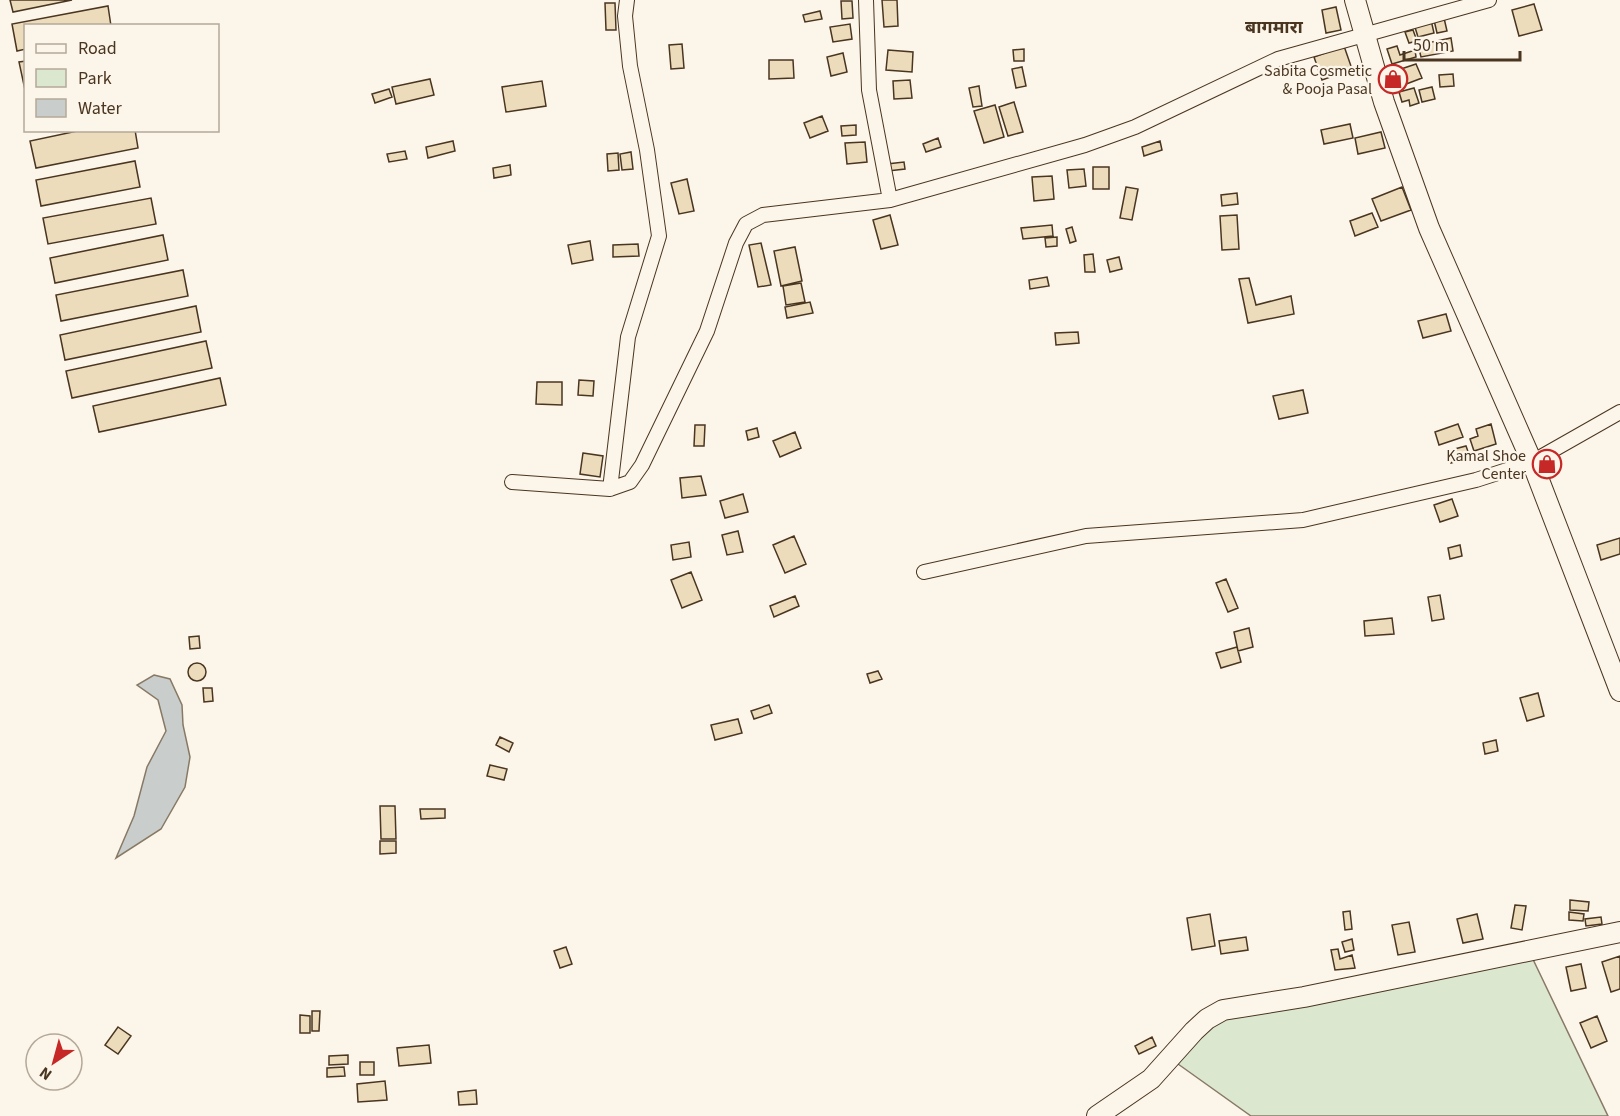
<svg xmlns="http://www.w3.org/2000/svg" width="1620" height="1116" viewBox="0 0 1620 1116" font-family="'Source Sans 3','Noto Sans Devanagari',sans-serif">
<rect width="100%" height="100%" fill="#fbf6e9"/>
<path fill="#dce7d0" stroke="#887966" stroke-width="1.5" d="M1529,951L1608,1116H1251L1171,1059L1207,1019Z"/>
<path fill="#c9cecd" stroke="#887966" stroke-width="1.5" d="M154,675L170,679L182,705L183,725L190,757L185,787L161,829L116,858L134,816L147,767L166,731L158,700L137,685Z"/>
<path fill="#ecdcbc" stroke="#4a3520" stroke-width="1.5" d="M10,0H72L13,12Z
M882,0H897L898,26L884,27Z
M841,1H852L853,18L842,19Z
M605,3H615L616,30H606Z
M1534,4L1542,30L1519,36L1512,10Z
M108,6L111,26H26V49L17,51L12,24Z
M1336,7L1341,30L1326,33L1322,10Z
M820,11L822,19L805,22L803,15Z
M1444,18L1447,31L1437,33L1434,20Z
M1431,20L1434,33L1418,37L1414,24Z
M850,24L852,39L833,42L830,27Z
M1413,30L1417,41L1409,43L1405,32Z
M1451,38L1453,51L1421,57L1418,45Z
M682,44L684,68L671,69L669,45Z
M1344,46L1352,69L1322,80L1314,57Z
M1397,46L1400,55L1415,50L1416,57L1392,64L1387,49Z
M1024,49V61H1014L1013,50Z
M888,50L913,52L912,72L886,70Z
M843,53L847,72L831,76L827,57Z
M769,60H793L794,78L769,79Z
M26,61V89L25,90L19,62Z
M1416,64L1422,78L1401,86L1395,71Z
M1022,67L1026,86L1016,88L1012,69Z
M1453,74L1454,86L1440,87L1439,75Z
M430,79L434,95L396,104L392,87Z
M910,80L912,98L894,99L893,81Z
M542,81L546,106L506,112L502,87Z
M979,86L982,106L973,107L969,88Z
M1432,87L1435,99L1422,102L1419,90Z
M1414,88L1419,103L1410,106L1409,100L1402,102L1399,92Z
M389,89L392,97L375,103L372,94Z
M1014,102L1023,132L1008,136L999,107Z
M995,105L1004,137L984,143L974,111Z
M822,116L828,131L810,138L804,123Z
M1350,124L1353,138L1324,144L1321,130Z
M856,125V135L842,136L841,126Z
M82,130H135L138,148L36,168L30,141Z
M1381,132L1385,148L1358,154L1355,138Z
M938,138L941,147L926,152L923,144Z
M453,141L455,151L428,158L426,147Z
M1160,141L1162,150L1144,156L1142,147Z
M865,142L867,162L847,164L845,143Z
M405,151L407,159L389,162L387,154Z
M631,152L633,169L622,170L620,154Z
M618,153L619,170L608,171L607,154Z
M135,161L140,187L41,206L36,180Z
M904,162L905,169L888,171L887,164Z
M510,165L511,175L494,178L493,168Z
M1093,167H1109V189H1093Z
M1084,169L1086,186L1069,188L1067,170Z
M1052,176L1054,199L1034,201L1032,177Z
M687,179L694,211L679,214L671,183Z
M1126,187L1138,189L1132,220L1120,218Z
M1402,187L1411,210L1381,221L1372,199Z
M1237,193L1238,204L1222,206L1221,195Z
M151,198L156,224L48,244L43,218Z
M1372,213L1378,227L1355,236L1350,221Z
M890,215L898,245L881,249L873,220Z
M1237,215L1239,249L1222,250L1220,216Z
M1052,225L1053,236L1023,239L1021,228Z
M1072,227L1076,241L1070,243L1066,229Z
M163,235L168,260L55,283L50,258Z
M1057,237V246L1046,247L1045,238Z
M590,241L593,260L572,264L568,245Z
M761,243L771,285L758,287L749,245Z
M638,244L639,256L613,257V245Z
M795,247L802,281L781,286L774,251Z
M1093,254L1095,272H1085L1084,255Z
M1119,257L1122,269L1110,272L1107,260Z
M183,270L188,296L61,321L56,295Z
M1047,277L1049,286L1030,289L1029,280Z
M1249,278L1256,305L1291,296L1294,314L1248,323L1239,279Z
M801,283L805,302L786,305L783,286Z
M810,302L813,313L787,318L785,307Z
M196,306L201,332L65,360L60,335Z
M1446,314L1451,331L1423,338L1418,321Z
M1078,332L1079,343L1056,345L1055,333Z
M206,341L212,368L72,398L66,371Z
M220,378L226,405L99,432L93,406Z
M579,380L594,381L593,396L578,395Z
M537,382H562V405L536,404Z
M1303,390L1308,413L1279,419L1273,396Z
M1458,424L1463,437L1439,445L1435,432Z
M1491,424L1496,444L1474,451L1470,439L1478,436L1476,429Z
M695,425H705L704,446H694Z
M757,428L759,437L748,440L746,431Z
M795,432L801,448L780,457L773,441Z
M1466,446L1470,457L1451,463L1447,451Z
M583,453L603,456L600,477L580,474Z
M701,476L706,495L682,498L680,478Z
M743,494L748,512L725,518L720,501Z
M1452,499L1458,516L1440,522L1434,505Z
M738,531L743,552L727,555L722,535Z
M794,536L806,564L785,573L773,545Z
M1620,538V554L1601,560L1597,545Z
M689,542L691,557L673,560L671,545Z
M1460,545L1462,556L1450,559L1448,548Z
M691,572L702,600L682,608L671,580Z
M1226,579L1238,608L1228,612L1216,583Z
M1440,595L1444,619L1432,621L1428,597Z
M795,596L799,606L774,617L770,606Z
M1392,618L1394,634L1365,636L1364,621Z
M1249,628L1253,647L1238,651L1234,632Z
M199,636L200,648L190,649L189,637Z
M1237,647L1241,662L1221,668L1216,653Z
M188 672a9 9 0 1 1 18 0a9 9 0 1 1-18 0Z
M878,671L882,679L870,683L867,674Z
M203,688H212L213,701L204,702Z
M1538,693L1544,716L1527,721L1520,698Z
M769,705L772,713L754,719L751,711Z
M738,719L742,733L715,740L711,725Z
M500,737L513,743L509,752L496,745Z
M1496,740L1498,751L1485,754L1483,743Z
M490,765L507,769L504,780L487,776Z
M380,806H395L396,839H381Z
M420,809H445V818L421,819Z
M380,841H396V853L380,854Z
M1570,900L1589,902L1588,911L1570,910Z
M1515,905L1526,906L1522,930L1511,928Z
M1350,911L1352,929L1345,930L1343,912Z
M1569,912L1584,914L1583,921L1569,920Z
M1210,914L1215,946L1192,950L1187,918Z
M1477,914L1483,939L1463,943L1457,919Z
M1601,917L1602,924L1586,926L1585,919Z
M1409,922L1415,952L1398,955L1392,925Z
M1246,937L1248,950L1221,954L1219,941Z
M1352,939L1354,950L1345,952L1342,942Z
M566,947L572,964L560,968L554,951Z
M1338,949L1340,959L1352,955L1355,968L1335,970L1331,950Z
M1620,956V989L1611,992L1602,962Z
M1581,964L1586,988L1571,991L1566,967Z
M312,1011H320L319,1031H312Z
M300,1015L310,1016V1033H300Z
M1597,1016L1607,1041L1591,1048L1580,1023Z
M118,1027L131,1036L118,1054L105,1045Z
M1152,1037L1156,1046L1139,1054L1135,1046Z
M429,1045L431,1063L399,1066L397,1048Z
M348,1055V1064L329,1065V1056Z
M360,1062H374V1075H360Z
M344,1067L345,1076L327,1077V1068Z
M385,1081L387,1100L358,1102L357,1084Z
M476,1090L477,1104L459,1105L458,1092Z"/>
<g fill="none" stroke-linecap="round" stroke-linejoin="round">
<g stroke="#4a3520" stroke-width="16">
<path id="minor" d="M866,0L869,90L890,200
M512,482L610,489L630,482L642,465L707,331L736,243L746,224L763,215L890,200L1085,145L1135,127L1278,59L1489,0
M610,489L628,337L659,236L647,150L630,66L625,16L627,0
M924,572L1086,536L1303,520L1476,480L1532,462L1620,412"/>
</g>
<g stroke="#4a3520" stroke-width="22">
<path id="secondary" d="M1355,0L1384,102L1429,228L1532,462L1620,691
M1097,1116L1151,1079L1194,1031L1207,1019L1223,1010L1304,997L1620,932"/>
</g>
<use href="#minor" stroke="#fbf6e9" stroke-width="14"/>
<use href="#secondary" stroke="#fbf6e9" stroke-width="20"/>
</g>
<defs>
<g id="shop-ring" transform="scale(1.5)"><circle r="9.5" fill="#fbf6e9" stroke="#c62828" stroke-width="1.5"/><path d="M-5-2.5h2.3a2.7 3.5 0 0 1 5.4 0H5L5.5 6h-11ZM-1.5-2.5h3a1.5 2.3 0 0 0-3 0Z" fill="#c62828"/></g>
</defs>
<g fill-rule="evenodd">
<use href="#shop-ring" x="1393" y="79"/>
<use href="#shop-ring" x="1547" y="464"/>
</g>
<g text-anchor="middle" stroke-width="4.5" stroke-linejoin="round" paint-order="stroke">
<g font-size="16" fill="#4a3520" stroke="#fbf6e9" text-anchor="end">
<text x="1372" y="76">Sabita Cosmetic<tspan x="1372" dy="18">&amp; Pooja Pasal</tspan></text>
<text x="1526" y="461">Kamal Shoe<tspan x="1526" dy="18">Center</tspan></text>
</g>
<g font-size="18" font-weight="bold" fill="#4a3520" stroke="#fbf6e9">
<text x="1274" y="33">बागमारा</text>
</g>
</g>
<rect x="24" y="24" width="195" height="108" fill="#fbf6e9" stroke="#b4a999" stroke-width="1.5"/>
<rect x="36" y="44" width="30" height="9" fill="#fbf6e9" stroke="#b4a999" stroke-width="1.5"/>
<text x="78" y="54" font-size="18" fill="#4a3520">Road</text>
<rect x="36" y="69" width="30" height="18" fill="#dce7d0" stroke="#b4a999" stroke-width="1.5"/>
<text x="78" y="84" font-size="18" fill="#4a3520">Park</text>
<rect x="36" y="99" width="30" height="18" fill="#c9cecd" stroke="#b4a999" stroke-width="1.5"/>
<text x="78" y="114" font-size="18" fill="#4a3520">Water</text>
<g transform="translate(54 1062) rotate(216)"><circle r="28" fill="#fbf6e9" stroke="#b4a999" stroke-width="1.5"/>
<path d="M0-4.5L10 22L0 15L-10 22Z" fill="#c62828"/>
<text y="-9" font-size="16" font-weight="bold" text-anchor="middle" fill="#4a3520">N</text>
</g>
<path d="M1404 51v9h116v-9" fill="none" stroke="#4a3520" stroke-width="3"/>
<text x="1413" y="51" font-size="18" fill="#4a3520" stroke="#fbf6e9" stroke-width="4.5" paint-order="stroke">50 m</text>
</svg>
